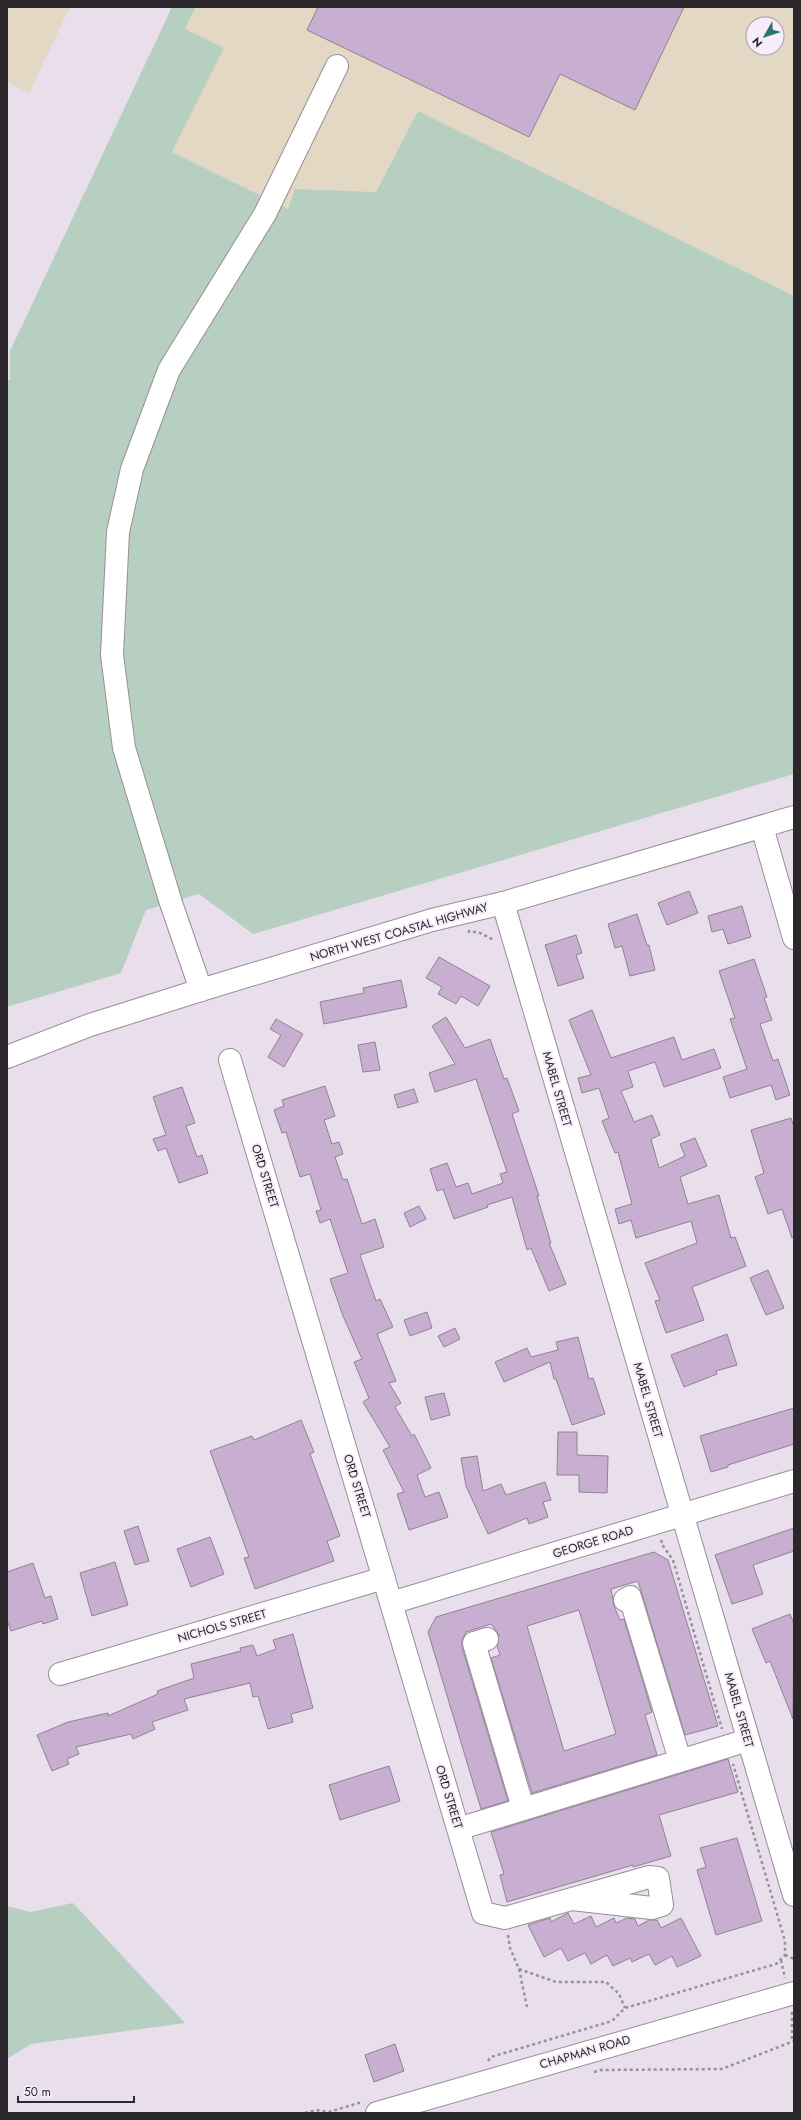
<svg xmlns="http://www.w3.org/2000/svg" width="801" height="2120" viewBox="0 0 801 2120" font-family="Jost,sans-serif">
<rect width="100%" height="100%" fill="#e9dfec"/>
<path fill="#e3d8c4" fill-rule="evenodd" d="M7,7H70L29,93L7,82Z
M196,7H794V296L418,111L376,192L296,189L288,209L172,152L223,48L185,29ZM753,24H777V48H753Z"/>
<path fill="#b6cfc0" d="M172,7H196L185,29L224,48L172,152L288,209L295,189L376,192L418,111L794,296V774L253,934L199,894L146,910L121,973L7,1007V380H10V351Z
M73,1903L185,2023L31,2044L7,2059V1906L30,1912Z"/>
<path fill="#c8aed0" stroke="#8d8490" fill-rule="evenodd" d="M318,7H684L635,110L560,74L529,137L307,30Z
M689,891L698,913L667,925L658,903Z
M742,906L751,937L728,944L723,929L712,932L708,916Z
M637,914L647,945H649L655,970L630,976L622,946L615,948L608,924Z
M576,935L582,953L576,955L584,978L558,986L545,945Z
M439,957L490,986L478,1006L461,996L456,1004L438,994L442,987L426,978Z
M754,959L767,997L764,998L772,1020L760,1024L773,1061L778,1059L790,1095L776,1100L771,1085L730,1098L723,1077L747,1069L730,1019L735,1018L719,971Z
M401,980L407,1007L324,1024L320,1002L364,993L363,988Z
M592,1010L611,1058L674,1037L682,1060L714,1049L721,1068L664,1087L655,1062L628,1071L633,1087L621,1091L634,1122L652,1115L660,1135L651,1139L659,1168L685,1156L680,1144L695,1138L707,1166L680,1177L688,1204L719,1195L731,1238L735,1237L746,1266L692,1287L704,1320L666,1333L655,1301L660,1300L645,1263L697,1243L691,1221L636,1238L631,1220L619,1224L615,1209L632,1204L618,1152L615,1153L602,1121L609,1118L599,1088L582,1093L578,1078L591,1075L569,1020Z
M446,1017L465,1048L490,1039L504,1079L507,1078L519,1111L512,1114L539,1196H537L551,1243H549L566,1284L549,1291L531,1248L527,1250L512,1197L487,1205L488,1207L454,1219L443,1189L437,1191L430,1169L447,1163L456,1187L468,1183L472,1194L503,1183L500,1174L507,1172L476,1079L435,1092L429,1073L455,1064L432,1026Z
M276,1019L303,1034L284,1067L268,1057L281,1035L270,1029Z
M375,1042L380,1070L363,1072L358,1045Z
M325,1086L335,1116L324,1120L332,1144L339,1142L343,1154L335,1157L343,1180L347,1179L362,1224L375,1219L384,1247L360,1255L376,1301L380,1299L393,1327L377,1334L396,1381L389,1383L401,1403L395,1407L412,1436L414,1434L431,1468L417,1475L425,1497L439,1492L448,1517L409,1530L397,1494L404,1492L383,1450L390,1447L363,1402L369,1398L354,1362L362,1359L343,1316L330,1279L348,1273L330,1219L320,1223L316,1211L321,1210L310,1174L300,1177L286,1132L282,1133L274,1110L284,1106L282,1100Z
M182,1087L195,1123L186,1126L197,1157L202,1155L208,1173L179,1183L166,1148L158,1151L153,1139L166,1135L153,1097Z
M414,1089L418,1102L398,1108L394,1095Z
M791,1118L794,1127V1237L792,1238L782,1209L768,1214L755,1177L764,1173L751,1130Z
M419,1206L426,1219L410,1227L404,1213Z
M768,1270L784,1308L766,1315L750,1278Z
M427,1312L432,1328L410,1336L404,1320Z
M455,1328L460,1339L444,1347L438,1336Z
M727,1334L737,1365L716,1371L717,1374L684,1387L671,1355Z
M578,1337L589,1379L593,1378L605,1414L572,1425L556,1379H554L550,1362L504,1382L495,1362L527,1348L531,1357L558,1350L556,1342Z
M444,1393L450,1415L431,1420L425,1397Z
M794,1408V1444L728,1465V1467L711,1472L700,1436Z
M301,1420L314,1452L310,1454L340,1536L327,1541L334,1561L255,1589L244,1558L249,1557L210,1451L252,1436L254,1440Z
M558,1432H577V1455L608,1456L607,1493L579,1492V1475H557Z
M477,1456L483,1491L501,1484L506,1495L545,1482L551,1500L543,1502L548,1517L529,1524L527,1518L488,1534L466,1486L461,1458Z
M138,1526L149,1561L135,1565L124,1531Z
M794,1528V1551L753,1565L763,1594L732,1604L715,1555Z
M210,1537L224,1574L191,1587L177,1549Z
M654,1552L668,1560L718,1726L685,1735L638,1581L611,1589L614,1606L620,1620L624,1619L652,1712L645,1715L657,1755L532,1793L491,1658L500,1655L497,1646L499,1635L491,1624L466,1632L462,1640V1647L508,1801L481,1809L428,1632L436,1617ZM579,1610L616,1734L564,1751L527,1626Z
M115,1562L128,1605L92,1616L80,1573Z
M33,1563L45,1598L51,1596L58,1619L43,1624L42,1621L11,1631L7,1620V1572Z
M790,1614L794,1624L793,1719L770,1661L766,1663L752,1629Z
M293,1634L313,1708L291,1714L293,1722L268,1729L258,1696L253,1697L250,1683L184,1699L188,1710L152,1722L155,1729L133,1739L131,1734L76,1747L79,1754L67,1759L69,1764L52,1771L37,1735L68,1722L108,1713V1716L158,1694L157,1691L194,1678L191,1664L241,1651L240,1648L253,1645L257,1656L276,1649L273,1640Z
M728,1759L738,1792L659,1815L671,1856L633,1867V1865L507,1902L500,1875L504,1874L491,1832Z
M389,1766L400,1801L340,1820L329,1785Z
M737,1838L762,1921L716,1935L697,1870L706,1867L700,1848Z
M568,1913L574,1924L591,1916L596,1927L614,1918L616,1923L627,1918L635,1919L638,1926L649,1920H657L661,1928L681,1918L701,1956L677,1967L672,1956L655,1965L649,1954L632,1962L630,1958L613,1966L607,1955L591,1964L585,1953L568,1961L561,1948L544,1957L528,1925L550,1918L551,1922Z
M395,2044L404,2071L374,2082L365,2055Z"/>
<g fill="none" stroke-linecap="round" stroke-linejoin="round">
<g stroke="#978e9a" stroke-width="24">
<path id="minor" d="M762,827L794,938
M503,903L794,1895
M201,990L171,903L124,748L112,655L118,532L132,469L169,370L265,214L337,66
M230,1060L483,1913L505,1918L649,1877L658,1878L662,1905L652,1908L572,1899
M625,1600L630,1597L680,1760
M391,1603L794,1481
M487,1639L474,1643L523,1808
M60,1674L384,1578
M458,1829L748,1740"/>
</g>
<g stroke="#978e9a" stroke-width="24">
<path id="major" d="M377,2113L794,1993"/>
</g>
<g stroke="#978e9a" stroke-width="24">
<path id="highway" d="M7,1057L90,1025L201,990L432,920L503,903L794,817"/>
</g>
<path stroke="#98909a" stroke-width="2.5" stroke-dasharray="3 3" stroke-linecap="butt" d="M469,930V932H478L494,940
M662,1540L661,1543L673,1560L722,1729
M508,1935L510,1948L519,1969L556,1982H606L619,1994L625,2008
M785,1955L794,1959
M781,1960L785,1978
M519,1969L527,2007
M792,2012V2042
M488,2061L491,2057L612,2021L625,2008L776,1964L785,1955V1941L733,1764
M594,2072L601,2070L722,2069L794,2041
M305,2113L316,2110L329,2112L362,2102"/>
<use href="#minor" stroke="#fff" stroke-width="22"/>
<use href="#major" stroke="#fff" stroke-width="22"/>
<use href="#highway" stroke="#fff" stroke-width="22"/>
</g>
<g text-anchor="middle" stroke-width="4" stroke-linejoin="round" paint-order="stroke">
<g font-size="12" fill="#2b272c" stroke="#f7edfa">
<text transform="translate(399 932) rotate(-16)" y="4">NORTH WEST COASTAL HIGHWAY</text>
<text transform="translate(557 1089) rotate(74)" y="4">MABEL STREET</text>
<text transform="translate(265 1176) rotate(73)" y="4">ORD STREET</text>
<text transform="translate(648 1400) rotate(74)" y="4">MABEL STREET</text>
<text transform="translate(357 1486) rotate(73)" y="4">ORD STREET</text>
<text transform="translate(593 1542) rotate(-17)" y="4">GEORGE ROAD</text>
<text transform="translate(222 1626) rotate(-16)" y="4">NICHOLS STREET</text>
<text transform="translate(739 1710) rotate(74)" y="4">MABEL STREET</text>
<text transform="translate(449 1797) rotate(73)" y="4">ORD STREET</text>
<text transform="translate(585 2052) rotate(-16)" y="4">CHAPMAN ROAD</text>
</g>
</g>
<rect width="801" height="2120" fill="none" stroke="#2b272c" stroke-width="16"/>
<g transform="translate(765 36) rotate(231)"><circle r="19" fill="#f7edfa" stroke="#a59ea8"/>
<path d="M0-3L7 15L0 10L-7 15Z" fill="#2d746a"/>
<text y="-6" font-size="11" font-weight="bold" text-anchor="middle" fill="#2b272c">N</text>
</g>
<path d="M18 2096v6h116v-6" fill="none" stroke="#2b272c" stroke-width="2"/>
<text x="24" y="2096" font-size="12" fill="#2b272c" stroke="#f7edfa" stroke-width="3" paint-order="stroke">50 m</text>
</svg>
